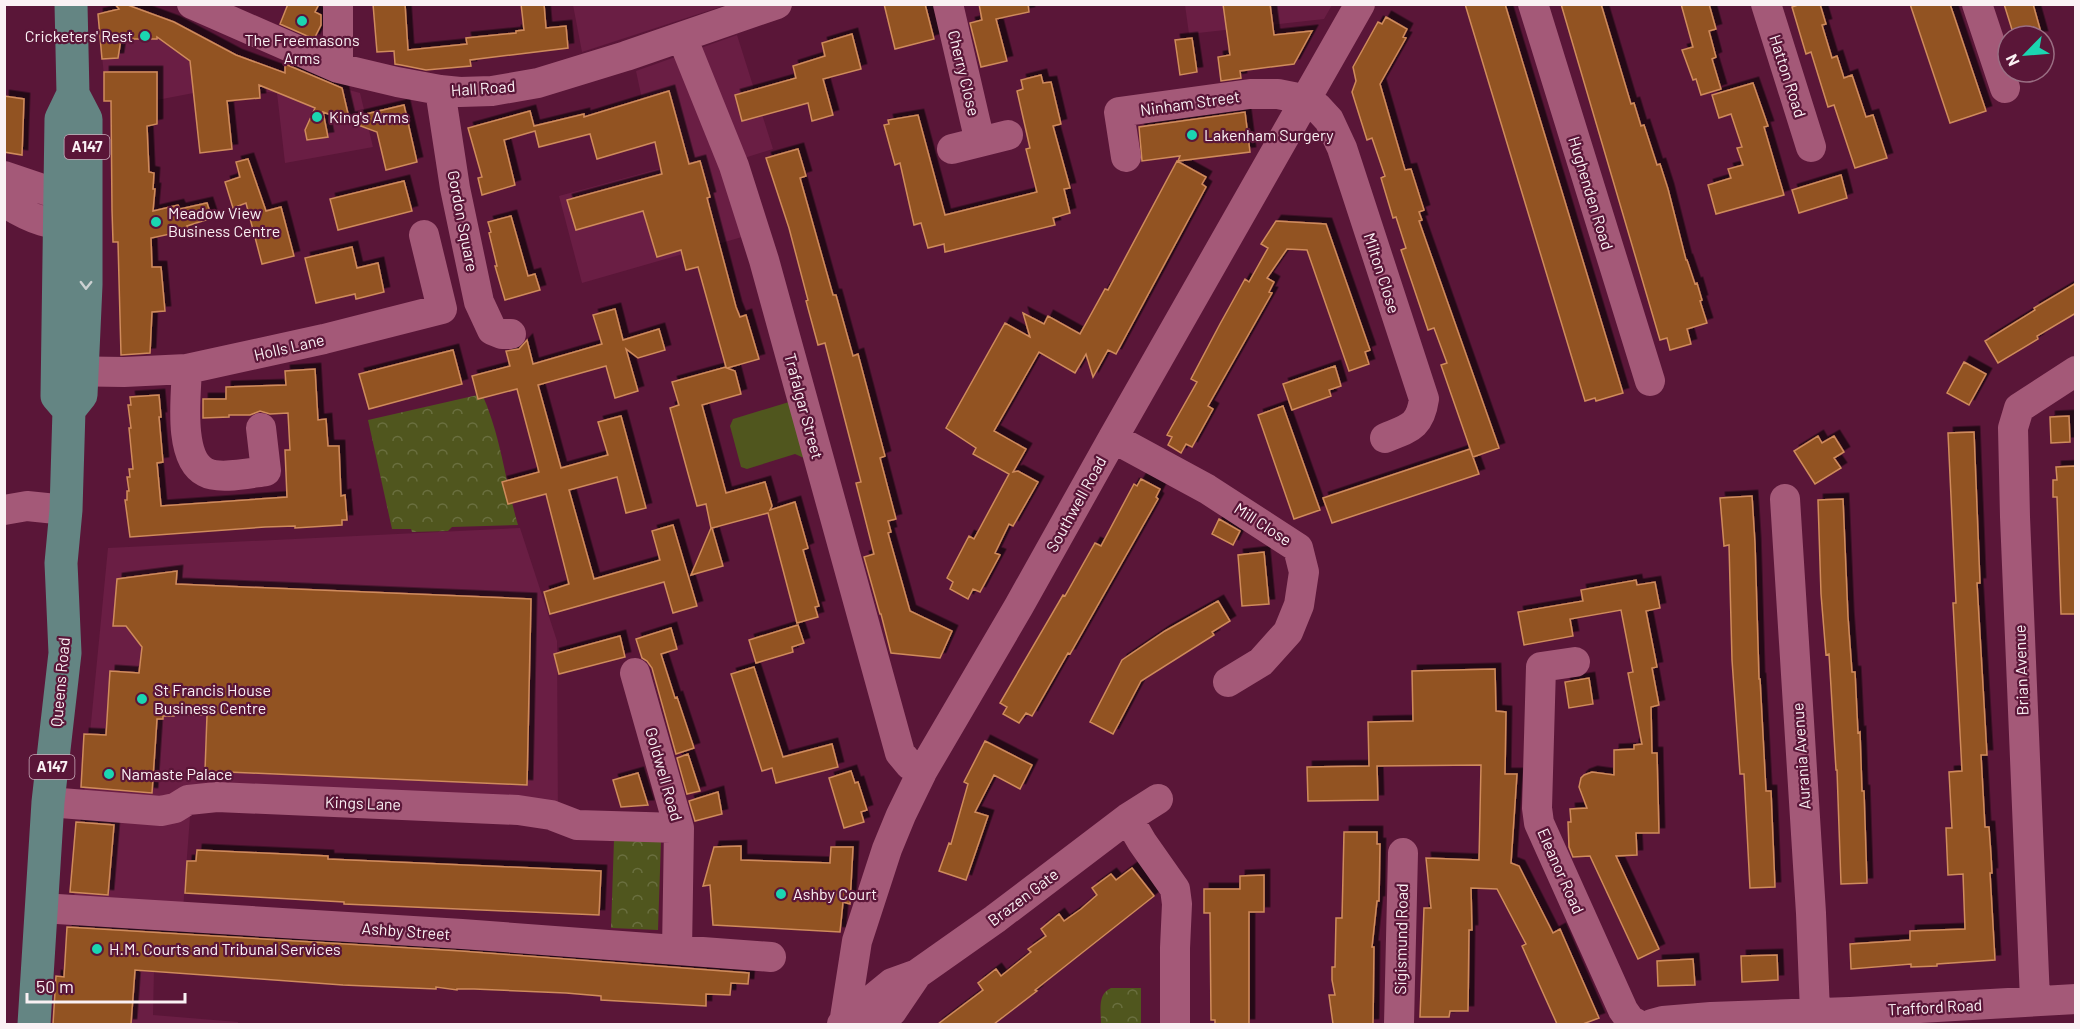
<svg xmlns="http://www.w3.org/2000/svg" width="2080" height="1029" viewBox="0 0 2080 1029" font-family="Barlow,sans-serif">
<defs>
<pattern id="park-crowns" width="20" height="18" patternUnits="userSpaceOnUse" patternTransform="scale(1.5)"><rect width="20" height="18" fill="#50561e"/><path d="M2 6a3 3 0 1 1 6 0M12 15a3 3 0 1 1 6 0" fill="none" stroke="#6a6f3f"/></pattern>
<filter id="shadow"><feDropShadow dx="5.5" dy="-5.5" stdDeviation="0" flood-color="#0009"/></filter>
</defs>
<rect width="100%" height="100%" fill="#5a1638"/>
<path fill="#6a1e44" d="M573,5V4L726,5L582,52Z
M1185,5H1332L1324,19L1189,34Z
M130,6L263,66L360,93L373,147L285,163L277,93L225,87L157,100L111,101L104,76L98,14Z
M737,35L773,149L741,159L763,231L582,283L559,196L662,168L642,99L636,71Z
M520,528L557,641L558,825L191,803L182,923L155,922L153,1015L238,1022V1024H66L71,929L108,548Z"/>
<path fill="#50561e" d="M789,402L804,458L795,454L747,469L741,467L730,426L733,419Z"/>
<path fill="url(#park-crowns)" d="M482,394C501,436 505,481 518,525L452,527L448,531L412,532L411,529H392L368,420Z
M614,840L661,841L658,930L611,928Z
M1111,988H1141V1024H1101C1101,1011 1097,994 1111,988Z"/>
<path fill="#925222" stroke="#cf8b5c" stroke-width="1.5" filter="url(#shadow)" d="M115,4H125L174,22L236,55L285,73V64L342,88L349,118L404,105L417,162L386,170L377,132L323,112L328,137L307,140L305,130L315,108L259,85L260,98L227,101L232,149L200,153L190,61L157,37V39H121L118,58L102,59L98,14L119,9Z
M288,4H319L315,12L321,15V25L314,39L280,24Z
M373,4H405L408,50L467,44L466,38L516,33V31L524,30L521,4H544L546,28L566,26L568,48L470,60L471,66L426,70L401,65L395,64L394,51L377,52Z
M884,4H925L934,39L895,49Z
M979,4H1028L1029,12L996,19L1007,61L981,67L970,23L982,20Z
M1223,4H1270L1274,35L1312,31L1294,64L1240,71L1241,78L1221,81L1218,57L1230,55Z
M1465,4H1505L1623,393L1596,401L1595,398L1585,401Z
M1561,4H1601L1631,104L1634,103L1641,126L1644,125L1657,165L1660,164L1668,189L1686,260H1687L1695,284L1697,283L1702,300L1700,301L1707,323L1687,329L1691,344L1670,350L1667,338L1660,340Z
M1681,4H1709L1716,29L1709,31L1716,57L1712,59L1721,89L1701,95L1696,79L1693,80L1682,50L1693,47Z
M1801,4H1820L1826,24L1822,25L1832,58L1837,56L1844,78L1852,75L1866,117L1873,115L1887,158L1855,168L1834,105L1828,107L1811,52L1806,54L1792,7Z
M1910,4H1950L1986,111L1950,123Z
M2004,4H2033L2042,36H2014Z
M1386,17L1407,29L1403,37L1406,38L1380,84L1405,170L1411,169L1424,210L1419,212L1422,220L1419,221L1499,448L1473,457L1441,365L1447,363L1434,328L1428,330L1401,250L1406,248L1396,217L1393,218L1381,178L1385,176L1372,138L1367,140L1352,92L1356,81L1353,67L1378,22L1382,24Z
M852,34L861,69L823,79L833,115L812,121L808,103L742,121L735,95L796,78L793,66L825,56L822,43Z
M1192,38L1197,72L1180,75L1175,40Z
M104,72H157V124L147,126L149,172L154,173L153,189H155L153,211L178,205L180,209L207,203L212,218L187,226L189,230L151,238L152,267H161L165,311L152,312L150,353L121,355L118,242H113L112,210L111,101H104Z
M1041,75L1043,83L1051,82L1061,124L1053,126L1070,188L1064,189L1070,213L1053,218L1055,225L945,252L944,244L928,248L921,223L914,225L900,163L895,165L884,125L889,124L888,120L918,115L945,215L1037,192L1026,149L1030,148L1017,91L1023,89L1021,80Z
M1753,83L1768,126L1764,127L1784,195L1716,214L1708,185L1731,178L1728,169L1743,165L1737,148L1742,147L1731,114L1719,118L1712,95Z
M669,91L689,164L700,161L710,197L707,198L736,307L740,317L746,315L759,359L727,368L735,371L741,394L702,405L726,493L765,482L772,506L770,510L795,502L808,548L803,550L819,606L815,607L818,617L797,623L768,513L712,528L723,566L691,575L711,528L706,504L697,506L670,408L679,405L672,382L726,367L698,267L686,270L681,250L657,257L643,211L576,230L567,200L662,174L655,142L597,159L590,134L539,147L535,131L504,140L515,185L482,195L478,178L482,177L468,128L530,111L534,126L584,114V117Z
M4,96L24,99L22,155L4,152Z
M1245,112L1250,152L1178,161L1180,156L1142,161L1139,127Z
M798,149L806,176L800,178L833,295H836L853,356L858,354L885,456L880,458L896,519L888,521L891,532L888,533L910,611L952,631L940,658L891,653L881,614H880L864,557L874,554L856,483L861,482L825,343L818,345L806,301L808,300L789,228L766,158Z
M248,159L266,211L281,207L294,256L262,264L246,203L233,208L225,182L240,177L236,162Z
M1177,161L1206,177L1202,184L1206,187L1116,354L1108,350L1093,377L1086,354L1075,373L1039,352L994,431L1026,449L1013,472L1018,471L1038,482L1013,526L1009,524L995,553L1000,555L980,592L973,589L968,599L950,589L953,582L947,578L969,536L974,539L1009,474L973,454L976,448L946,428L1005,323L1030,337L1023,313L1044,324L1048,316L1080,334L1105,289L1108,290Z
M1841,175L1847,198L1799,213L1792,190Z
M404,181L412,211L338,230L330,199Z
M511,216L528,276L535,274L540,290L505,300L495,266H497L489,233L491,232L488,222Z
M1276,221L1326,224L1370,350L1365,352L1369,364L1349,371L1307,250L1287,249L1267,278L1274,282L1269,292L1272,293L1208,406L1213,409L1192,447L1186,444L1181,453L1168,445L1172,437L1167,435L1197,382L1191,379L1220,324L1245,279L1249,282L1268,248L1261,244Z
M352,247L357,268L378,263L384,292L356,299L355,294L316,303L305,258Z
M2076,283V313L2037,336L2038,339L1998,363L1985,341L2035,310L2034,308Z
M615,309L623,340L659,329L665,350L638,358L626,349L638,391L615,398L606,366L538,385L561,468L608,455L598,422L621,416L646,508L626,513L617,477L569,490L594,579L660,560L652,531L673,525L697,606L673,613L664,582L550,614L544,592L569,584L546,494L508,504L502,482L539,472L517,389L478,399L472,376L510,366L506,351L519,349L527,340L533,364L602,344L593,315Z
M453,350L462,384L369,409L359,374Z
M1964,362L1986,374L1969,405L1947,393Z
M1335,366L1341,386L1329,390L1331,396L1292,410L1283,384Z
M315,369L318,420L326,419L328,446H339L341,496L345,495L347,520H342V525L295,528V526L265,527L130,537L125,500H127V491H129L127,477H130L129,469H133L129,428H131L128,405H131L130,397L159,395L161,417H159L163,462L157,463L161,506L287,497L285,450H290L288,413L270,414L260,411L250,415H229V417L203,418V399H226V387L286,385L285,371Z
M1283,406L1320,510L1294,519L1258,415Z
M2069,416L2070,442L2051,443L2050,417Z
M1974,432L1980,583H1977L1987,755H1981L1985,827H1989L1991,855L1992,873H1990L1995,960L1937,964V966L1911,967V964L1851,969L1850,944L1910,940V931L1965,929L1963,874L1948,875L1947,852L1946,828H1952L1949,772L1962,771L1955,640L1953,603H1956L1948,433Z
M1818,436L1822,443L1834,436L1844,452L1834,458L1841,468L1815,484L1794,451Z
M1470,449L1479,474L1332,523L1323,498Z
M2076,466V614H2061L2057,497H2053V480H2057L2056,467Z
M1141,479L1160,489L1156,497L1158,499L1070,654L1068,653L1032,716L1026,713L1019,723L1003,714L1007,707L1000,703L1063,595L1065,596L1095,543L1101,546L1134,484L1137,486Z
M1752,496L1755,543L1759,679H1760L1766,791H1771L1775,887L1750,888L1744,774H1740L1732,660L1729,545L1724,546L1720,498Z
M1843,499L1848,617L1852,672H1855L1858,733L1860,732L1862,791H1864L1867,883L1841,884L1837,770H1836L1829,654L1826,655L1821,594L1818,500Z
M1219,519L1240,531L1233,545L1212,534Z
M1264,552L1269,604L1242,606L1238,555Z
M177,571L176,584L531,599L527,785L205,771L207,715L174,714V716H163V719H157L152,793L81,787L84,734L106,735L110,671L139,673L142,647L126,626H113L117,579Z
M1636,580L1637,585L1655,582L1660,608L1646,611L1657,667L1652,668L1659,705L1651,707L1652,753H1657L1659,833H1636L1637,855L1616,856L1659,949L1638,959L1590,856L1573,857L1569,847L1568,822H1571L1570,809L1587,808L1579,787L1581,778L1584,775L1592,772L1614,775V750L1634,749V745L1642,744L1628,673L1633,672L1621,610L1570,619L1573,636L1524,645L1518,612L1583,601L1581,590Z
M1218,601L1230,621L1212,632L1214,635L1141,681L1113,734L1090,722L1122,660L1165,631Z
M798,625L804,643L792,647L793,652L756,663L749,640Z
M671,628L677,649L661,654L675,698L677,697L694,748L676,754L652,668L647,661L642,658L636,639Z
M620,636L625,657L559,674L554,654Z
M754,667L783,757L832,744L838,767L776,783L772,768L762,771L731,674Z
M1495,669L1496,711L1506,712L1505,774H1517L1511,863L1519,866L1553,933L1560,929L1599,1018L1583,1024H1557L1522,946L1526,944L1497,889L1471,888L1472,930H1469L1468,1011H1450L1449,1017H1420L1424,908H1431L1426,858L1479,860L1481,765L1377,766L1378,800L1308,801L1307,767L1369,766L1368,722L1413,721L1412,671Z
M1589,678L1593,704L1569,708L1565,682Z
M985,741L1032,765L1020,789L994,775L975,812L988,816L966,880L939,871L949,843L951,844L968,784L964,782Z
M688,754L700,791L687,794L677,758Z
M851,771L855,783L858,782L867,810L861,812L864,822L844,828L829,778Z
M638,773L648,805L621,807L613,780Z
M718,792L722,814L695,821L689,801Z
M76,822L114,825L108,895L70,892Z
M1344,832H1377V844H1380L1379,901H1377L1372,947H1374L1373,1024H1333L1329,995H1335L1332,980V967H1335L1336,918H1342Z
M741,846V860L830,863L831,847H853L850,904L843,902L840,932L713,925L710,885L703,886L714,847Z
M197,850L328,856V859L601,871L599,915L344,904V902L185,893L187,861H196Z
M1132,868L1154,896L1035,990L1037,991L994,1024H938L983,990L978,983L996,969L1001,976L1031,952L1028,949L1046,936L1041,929L1059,914L1064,921L1081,909L1097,895L1092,888L1111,874L1116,880Z
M1264,875V912H1249V1024H1215V1020H1211L1210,913H1204V889H1240V876Z
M67,927L461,951L749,973L748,984L731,983L730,995L706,994V1006L601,1000V996L566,993L474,989H457V990L436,987V989L343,985L135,970L131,1024H53L56,976L64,977Z
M1777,955L1778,980L1742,982L1741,956Z
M1693,959L1695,985L1658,986L1657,961Z"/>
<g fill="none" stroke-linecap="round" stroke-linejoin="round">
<path stroke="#a45978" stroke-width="30" d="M192,4L338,68L397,82L440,90L460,92L492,91L538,83L626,56L777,4
M338,4V68
M948,4L980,142L952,149
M1533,4L1650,381
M1766,4L1811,147
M1977,4L2005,88
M682,37L734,166L764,260L900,753L910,765L923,770
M440,90L455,188L479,302L492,330L502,334H511
M980,142L1008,135
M1126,157L1119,112L1250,94H1278L1293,97L1317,107L1329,120L1342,148L1424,399C1420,427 1409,428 1385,438
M4,176L81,202
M4,202C35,222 48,224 83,226
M187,369C186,395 178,458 205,472C219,480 250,473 266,471L261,428
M57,371L124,372L187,369L324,339L442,309L424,235
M1113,438L1207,489L1298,548L1304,572L1299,605L1288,632L1261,662L1228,682
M1785,499L1811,913L1815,1012
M4,510L27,506L66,510
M1575,662L1541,667L1537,808L1539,823L1623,1010L1630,1020L1637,1024
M635,673L679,828L677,950
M48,802L161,811L175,808L188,800L217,797L518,810L551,815L577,825L679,828
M1128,818L1142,842L1175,889L1177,904L1175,948V1024
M41,908L462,934L771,957
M2035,1000L2015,517L2013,428L2019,408L2076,371
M842,1024L892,983L917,974L995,919L1128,818L1158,799
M844,1024L857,941L887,849L901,815L923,770L1019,606L1113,438L1360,4
M876,1024L892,1011L915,977
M1399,1024L1403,853
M1652,1024L1663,1021L1711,1017L1850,1012L2076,999"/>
<path stroke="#648583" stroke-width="33" d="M69,410L57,396L61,119L73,94L71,4
M34,1024L48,802L65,653L61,563L66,510L69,410L81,395L86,285V119L73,94"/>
</g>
<defs><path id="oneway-chevron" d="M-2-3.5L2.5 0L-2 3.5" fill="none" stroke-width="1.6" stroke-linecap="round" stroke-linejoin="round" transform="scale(1.5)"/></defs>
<use stroke="#cdd1d2" href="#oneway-chevron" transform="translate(86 285) rotate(91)"/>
<g fill="#1bd5b1" stroke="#5a1638" stroke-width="2">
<circle cx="302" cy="21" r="6"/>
<circle cx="145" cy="36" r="6"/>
<circle cx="317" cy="117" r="6"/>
<circle cx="1192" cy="135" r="6"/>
<circle cx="156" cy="222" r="6"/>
<circle cx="142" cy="699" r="6"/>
<circle cx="109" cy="774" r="6"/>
<circle cx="781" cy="894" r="6"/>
<circle cx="97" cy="949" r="6"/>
</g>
<g text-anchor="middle" stroke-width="4.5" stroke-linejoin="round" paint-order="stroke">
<g fill="#5a1638" stroke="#caafbc" stroke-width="1.5">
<rect x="64.5" y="135" width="45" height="24" rx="4.5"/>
<rect x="29.5" y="755" width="45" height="24" rx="4.5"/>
</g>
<g font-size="15" font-weight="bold" fill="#faf1f4">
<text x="87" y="152">A147</text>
<text x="52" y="772">A147</text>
</g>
<g font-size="16" fill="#faf1f4" stroke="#5a1638" text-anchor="start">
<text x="133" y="42" text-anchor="end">Cricketers' Rest</text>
<text x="302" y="46" text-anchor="middle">The Freemasons<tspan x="302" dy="18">Arms</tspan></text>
<text x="329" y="123">King's Arms</text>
<text x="1204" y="141">Lakenham Surgery</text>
<text x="168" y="219">Meadow View<tspan x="168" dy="18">Business Centre</tspan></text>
<text x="154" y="696">St Francis House<tspan x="154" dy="18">Business Centre</tspan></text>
<text x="121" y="780">Namaste Palace</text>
<text x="793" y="900">Ashby Court</text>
<text x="109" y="955">H.M. Courts and Tribunal Services</text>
</g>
<g font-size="16" fill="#faf1f4" stroke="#5a1638">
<text transform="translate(964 73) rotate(76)" y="6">Cherry Close</text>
<text transform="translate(1788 76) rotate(72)" y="6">Hatton Road</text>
<text transform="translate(483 88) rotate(-4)" y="6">Hall Road</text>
<text transform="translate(1190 103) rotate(-8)" y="6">Ninham Street</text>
<text transform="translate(1591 193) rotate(73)" y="6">Hughenden Road</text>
<text transform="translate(463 221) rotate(79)" y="6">Gordon Square</text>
<text transform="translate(1382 273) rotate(72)" y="6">Milton Close</text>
<text transform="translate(289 347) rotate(-13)" y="6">Holls Lane</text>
<text transform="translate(804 406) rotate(75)" y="6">Trafalgar Street</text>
<text transform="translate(1076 504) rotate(-61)" y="6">Southwell Road</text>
<text transform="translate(1263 524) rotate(33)" y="6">Mill Close</text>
<text transform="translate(2021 670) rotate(-92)" y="6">Brian Avenue</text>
<text transform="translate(60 682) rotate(-85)" y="6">Queens Road</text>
<text transform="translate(1801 756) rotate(-94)" y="6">Aurania Avenue</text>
<text transform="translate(664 774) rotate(74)" y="6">Goldwell Road</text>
<text transform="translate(363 803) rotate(2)" y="6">Kings Lane</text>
<text transform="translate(1561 871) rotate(66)" y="6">Eleanor Road</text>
<text transform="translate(1023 897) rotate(-37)" y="6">Brazen Gate</text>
<text transform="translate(406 931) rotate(4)" y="6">Ashby Street</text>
<text transform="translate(1401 939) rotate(-89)" y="6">Sigismund Road</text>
<text transform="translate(1935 1007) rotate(-3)" y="6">Trafford Road</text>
</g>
</g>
<rect width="2080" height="1029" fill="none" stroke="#faf1f4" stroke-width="12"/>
<g transform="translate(2026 54) rotate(245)"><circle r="28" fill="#5a1638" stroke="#9a6e83" stroke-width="1.5"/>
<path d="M0-4.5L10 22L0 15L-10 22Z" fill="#1bd5b1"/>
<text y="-9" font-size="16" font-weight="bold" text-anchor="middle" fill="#faf1f4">N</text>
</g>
<path d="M27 993v9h158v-9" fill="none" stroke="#faf1f4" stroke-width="3"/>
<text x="36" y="993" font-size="18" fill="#faf1f4" stroke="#5a1638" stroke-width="4.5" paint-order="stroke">50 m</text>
</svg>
